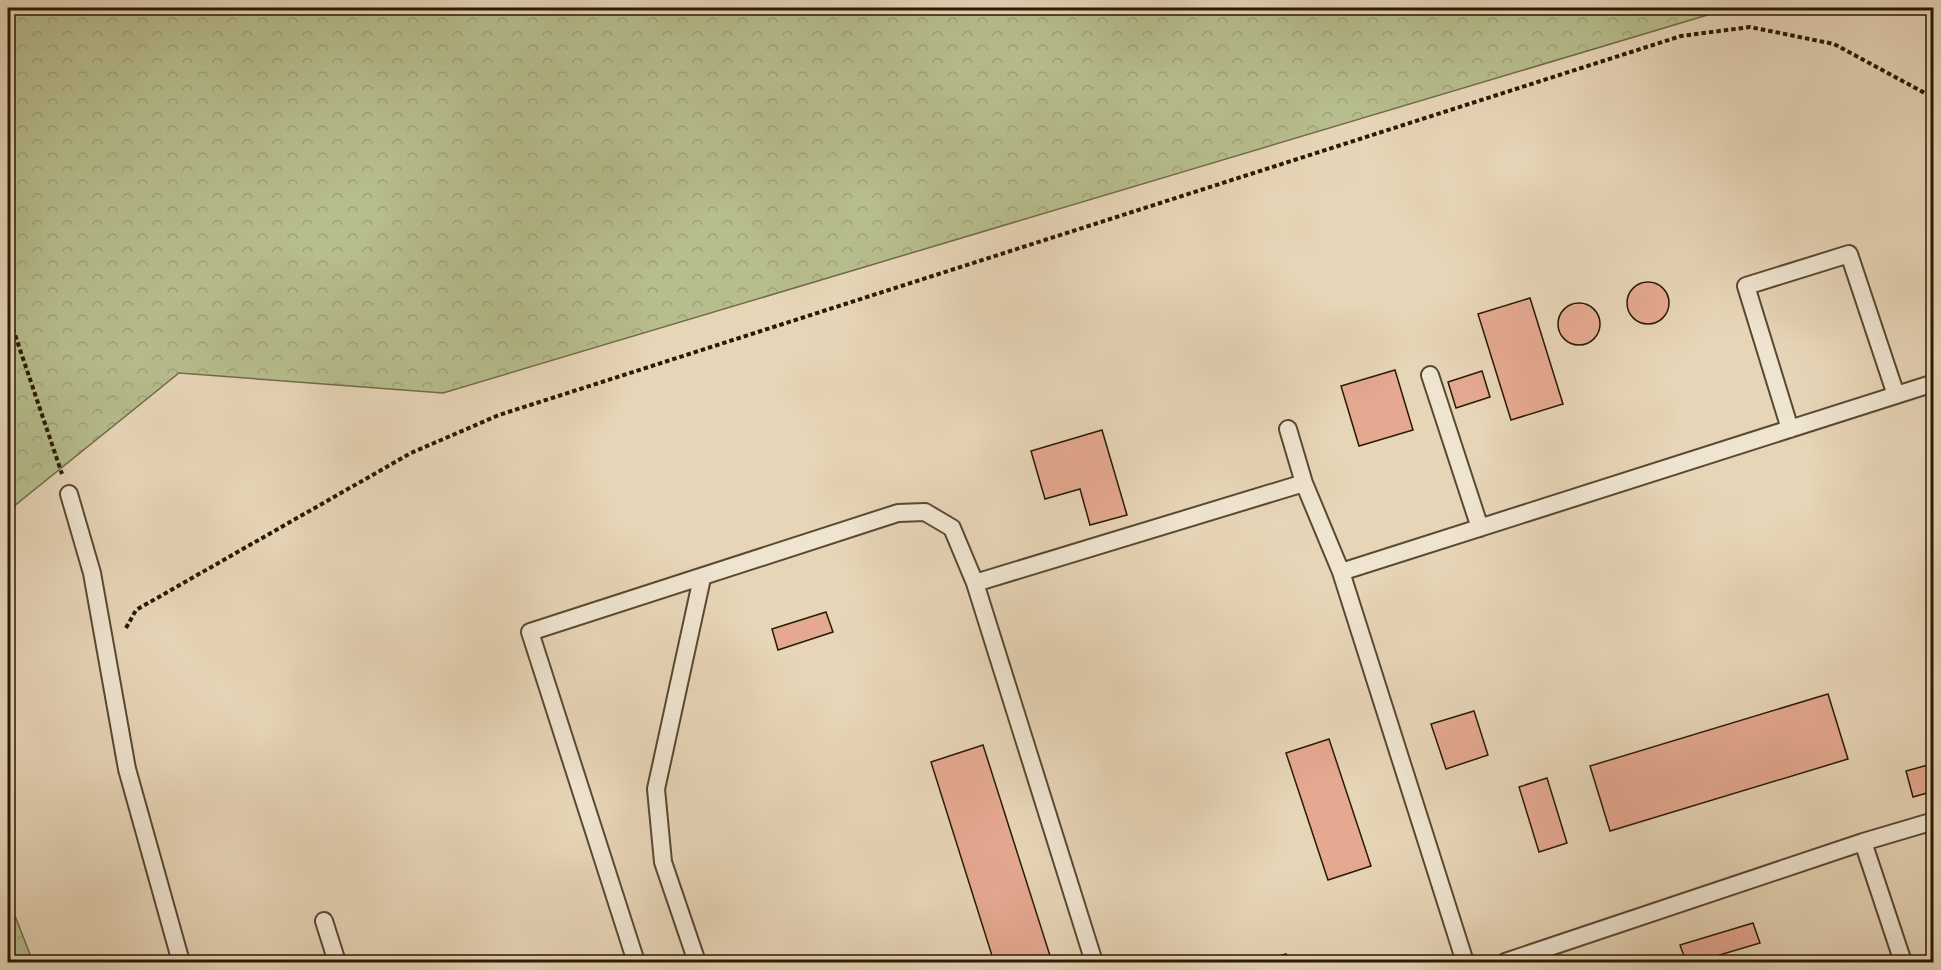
<svg xmlns="http://www.w3.org/2000/svg" width="1941" height="970" viewBox="0 0 1941 970" font-family="'IM FELL English',serif">
<defs>
<pattern id="forest-crowns" width="20" height="18" patternUnits="userSpaceOnUse" patternTransform="scale(1.5)"><rect width="20" height="18" fill="#b7bd8d"/><path d="M2 6a3 3 0 1 1 6 0M12 15a3 3 0 1 1 6 0" fill="none" stroke="#9ea278"/></pattern>
</defs>
<rect width="100%" height="100%" fill="#e7d5b7"/>
<filter id="stains"><feTurbulence type="fractalNoise" baseFrequency=".00333" numOctaves="4"/><feColorMatrix values="0 0 0 0 .2 0 0 0 0 .09 0 0 0 0 .02 0 0 0 .5 -.17"/></filter>
<radialGradient id="worn" r=".72"><stop offset=".6" stop-color="#630" stop-opacity="0"/><stop offset="1" stop-color="#630" stop-opacity=".3"/></radialGradient>
<path fill="url(#forest-crowns)" stroke="#706c48" stroke-width="1.5" d="M8,8H1731L443,393L179,373L8,511Z
M8,898L33,962H8Z"/>
<path fill="#e5a991" stroke="#2a1a03" stroke-width="1.5" d="M1627 303a21 21 0 1 1 42 0a21 21 0 1 1-42 0Z
M1530,298L1563,404L1511,420L1478,314Z
M1558 324a21 21 0 1 1 42 0a21 21 0 1 1-42 0Z
M1395,370L1413,430L1359,446L1341,386Z
M1482,371L1490,397L1456,408L1448,382Z
M1102,430L1127,515L1090,525L1080,489L1045,499L1031,451Z
M826,612L833,632L778,650L772,629Z
M1828,694L1848,759L1610,831L1590,766Z
M1474,711L1488,755L1446,769L1431,724Z
M1329,739L1371,866L1328,880L1286,753Z
M983,745L1052,962H994L931,762Z
M1928,765L1934,791L1913,797L1906,771Z
M1547,778L1567,843L1539,852L1519,787Z
M1753,923L1760,943L1696,962H1686L1680,945Z
M1286,954L1289,962H1259Z"/>
<g fill="none" stroke-linecap="round" stroke-linejoin="round">
<g stroke="#594930" stroke-width="20">
<path id="service" d="M1430,375L1480,528
M1288,429L1304,483L1341,572L1465,962
M1790,429L1746,286L1849,254L1896,395
M69,494L92,573L127,769L181,962
M1341,572L1934,383
M1863,842L1903,962
M324,921L337,962
M636,962L530,632L898,513L925,512L952,528L975,583
M697,962L663,862L656,789L702,578
M1094,962L975,583L1304,483
M1505,962L1863,842L1934,821"/>
</g>
<path stroke="#2a1a03" stroke-width="4" stroke-dasharray="4.5 3" stroke-linecap="butt" d="M8,314L62,474
M126,628L136,610L411,453L499,415L1681,36L1750,27L1834,44L1934,98"/>
<use href="#service" stroke="#efe4d0" stroke-width="16"/>
</g>
<rect width="1941" height="970" fill="none" stroke="#e7d5b7" stroke-width="30"/>
<rect x="9" y="9" width="1923" height="952" fill="none" stroke="#2a1a03" stroke-width="3"/>
<rect x="15" y="15" width="1911" height="940" fill="none" stroke="#2a1a03" stroke-width="1.5"/>
<rect width="100%" height="100%" filter="url(#stains)"/>
<rect width="100%" height="100%" fill="url(#worn)"/>
</svg>
